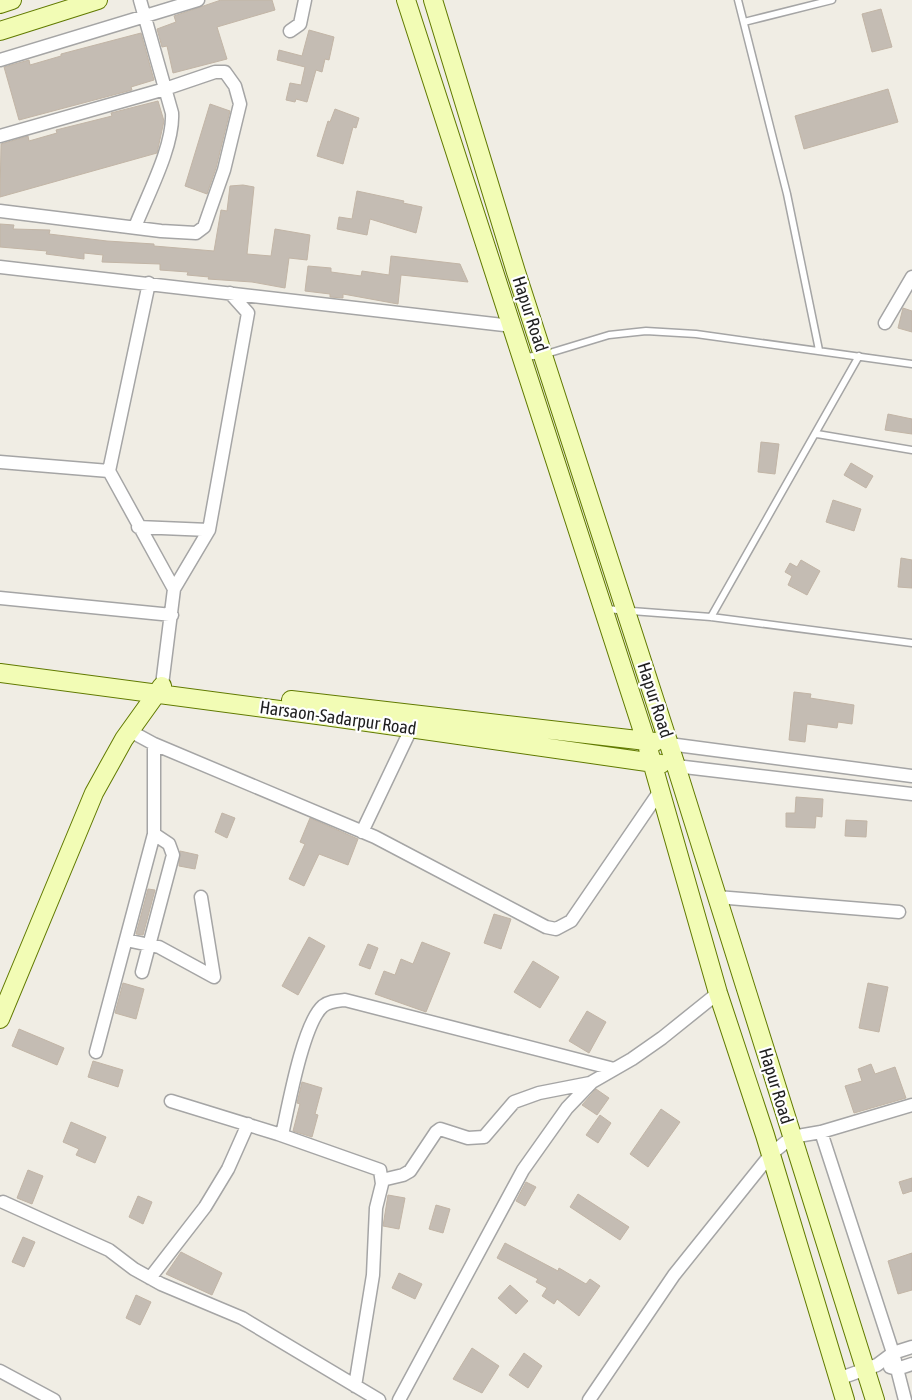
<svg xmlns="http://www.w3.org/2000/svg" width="912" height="1400" viewBox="0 0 912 1400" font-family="'Asap Condensed',sans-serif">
<rect width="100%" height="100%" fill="#f0ede4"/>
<path fill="#c4bcb3" stroke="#c2b5a6" d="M221,0H272L275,10L217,27L227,59L173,73L167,46L162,47L157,29L176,22L174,16Z
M881,9L892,47L872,52L862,14Z
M309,30L334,37L329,60L325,59L322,72L316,70L307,102L296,99L295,102L286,100L290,83L301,85L305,67L277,60L279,50L302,56Z
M141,33L154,80L131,87L132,90L19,120L4,67L29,60L30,65L61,56V54Z
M888,89L898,122L804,149L795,116Z
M158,101L164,121L157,153L0,197L1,144L28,136L29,141L57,133L56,130L112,116L111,113Z
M210,104L230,111L216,168L207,194L185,186Z
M335,109L359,118L356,128L353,127L343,164L317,156L328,121L330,122Z
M243,185L254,187L247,254L271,256L275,229L310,235L307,260L289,258L285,288L252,282L208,279L209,277L187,275L188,272L160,270V264L102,262L103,255L84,253V259L46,254L47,251L0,247V224L14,225L13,229L50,230L49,234L107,241L154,244V246L214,251L221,210L227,211L230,186Z
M357,191L404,201L403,203L422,207L416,233L370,219L367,235L337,229L339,217L352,219Z
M391,256L460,264L468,282L401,275L398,304L343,294V298L330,297V294L305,291L308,266L331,268V272L361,276L362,271L389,275Z
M903,308L912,311V332L898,328Z
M888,414L912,419V434L885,430Z
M761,442L779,444L775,474L758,472Z
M851,463L873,476L866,488L844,475Z
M833,500L861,509L854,531L826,522Z
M901,558L912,560V588L898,587Z
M801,560L820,571L807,595L788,585L792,576L785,572L790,563L797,567Z
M794,692L811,694L810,698L854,705L852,724L838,722L837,728L807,724L805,742L789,740Z
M796,797L823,799L822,817L816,816L815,828L786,827V813H795Z
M222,813L235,818L227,838L215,832Z
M310,818L358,839L348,865L319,854L304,886L289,879L305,844L300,842Z
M846,820L867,821L866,837L845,836Z
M180,851L198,855L195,869L179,866Z
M148,889L155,890L143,935L136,934Z
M494,914L511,919L501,949L484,943Z
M309,937L325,946L298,995L282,986Z
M422,942L450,953L426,1012L375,994L384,971L395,975L401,959L413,964Z
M368,944L378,948L370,969L359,965Z
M533,961L559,977L540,1008L514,992Z
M123,983L144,989L136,1019L115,1013Z
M868,983L888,987L879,1032L859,1028Z
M587,1011L606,1022L589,1053L569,1041Z
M19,1029L64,1048L57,1065L12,1046Z
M93,1061L123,1070L118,1087L88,1077Z
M871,1064L875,1074L895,1067L906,1098L854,1113L845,1086L862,1081L858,1069Z
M302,1082L322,1088L315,1114L318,1115L312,1137L293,1131L300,1104L297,1103Z
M596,1089L609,1098L597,1115L582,1105Z
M661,1109L680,1122L648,1167L630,1154Z
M600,1115L611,1123L598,1143L586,1135Z
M71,1122L106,1137L95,1163L76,1155L79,1149L63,1142Z
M28,1170L43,1176L32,1204L17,1198Z
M912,1178V1191L903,1194L899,1182Z
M526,1182L536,1187L525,1206L516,1201Z
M578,1194L629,1227L620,1240L570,1207Z
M388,1195L405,1198L399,1229L383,1226Z
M138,1196L152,1202L143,1224L129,1217Z
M436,1205L450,1209L443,1233L429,1229Z
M23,1237L35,1242L24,1267L12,1262Z
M505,1243L558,1271L559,1268L586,1284L590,1279L600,1286L579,1316L557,1299L554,1304L542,1296L547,1288L536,1282L538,1279L497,1258Z
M181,1252L222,1273L212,1295L166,1274Z
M912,1253V1290L898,1294L888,1261Z
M399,1273L422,1284L415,1299L392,1288Z
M510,1285L528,1301L516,1314L498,1298Z
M136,1295L151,1302L140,1325L126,1318Z
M472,1348L499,1366L482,1393L453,1379Z
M524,1353L542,1366L528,1388L509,1375Z"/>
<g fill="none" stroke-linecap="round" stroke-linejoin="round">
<g stroke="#a5a5a5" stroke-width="9">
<path id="lane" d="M738,0L787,194L819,350
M744,22L832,0
M524,357L543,355L609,335L646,331L696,334L912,364
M817,434L912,450
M605,609L711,617L912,643
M711,617L859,356"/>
</g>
<g stroke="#a5a5a5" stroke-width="15">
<path id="street" d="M290,31L300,24L305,0
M0,60L198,0
M0,136L165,89L215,72H225L235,86L240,104L224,170L204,227L196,233L161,231L0,211
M135,227C147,196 174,146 172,113L140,0
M0,267L512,326
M885,323L912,277
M0,462L109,471L174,589
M109,471L149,283
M138,527L209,530
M0,598L172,615
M162,685L174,589L209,530L248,313L230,293
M130,731L154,744L375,837L546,927L556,929L571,921L660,791
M669,744L912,776
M676,766L912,794
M362,832L411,729
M201,897L214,977
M717,897L899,912
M126,940L159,947L214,977
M142,972L173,855L169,844L154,834V744
M96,1052L154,834
M171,1101L278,1134L380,1170L382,1184L376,1208L373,1275L355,1386
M821,1132L893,1353L905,1400
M282,1135C288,1108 303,1023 323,1006C330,1001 337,1001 345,1000L614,1069
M382,1180L403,1175L410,1171L436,1132L440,1129L468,1138L484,1137L514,1102L539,1093L590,1083
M3,1202L109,1250L134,1269L161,1284L242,1318L379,1400
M150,1278L205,1207L228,1169L248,1124
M890,1367L897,1369L912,1364
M0,1371L54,1400
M838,1379L877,1365L893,1353L912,1347
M399,1400L523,1170L567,1108L592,1082L632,1059L662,1038L718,993
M589,1400L674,1275L771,1154L792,1137L821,1132L912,1105"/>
</g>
<g stroke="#617a00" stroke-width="20">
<path id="secondary" d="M406,0L646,741L718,993L765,1135L845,1400
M433,0L516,272L676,766L875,1400
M0,4L12,0
M0,31L98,0
M0,673L325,716L661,764
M291,700L655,742
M0,1019L94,793L124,739L162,686"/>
</g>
<use href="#lane" stroke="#fff" stroke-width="6"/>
<use href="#street" stroke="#fff" stroke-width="12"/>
<use href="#secondary" stroke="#f2fcb5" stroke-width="18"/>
</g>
<g text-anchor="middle" stroke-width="4.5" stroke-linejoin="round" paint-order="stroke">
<g font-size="18" fill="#1e1e1e" stroke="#fff">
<text transform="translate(530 314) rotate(72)" y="6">Hapur Road</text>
<text transform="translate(655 700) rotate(72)" y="6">Hapur Road</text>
<text transform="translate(338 718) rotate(8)" y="6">Harsaon-Sadarpur Road</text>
<text transform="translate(776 1086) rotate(73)" y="6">Hapur Road</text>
</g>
</g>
</svg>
